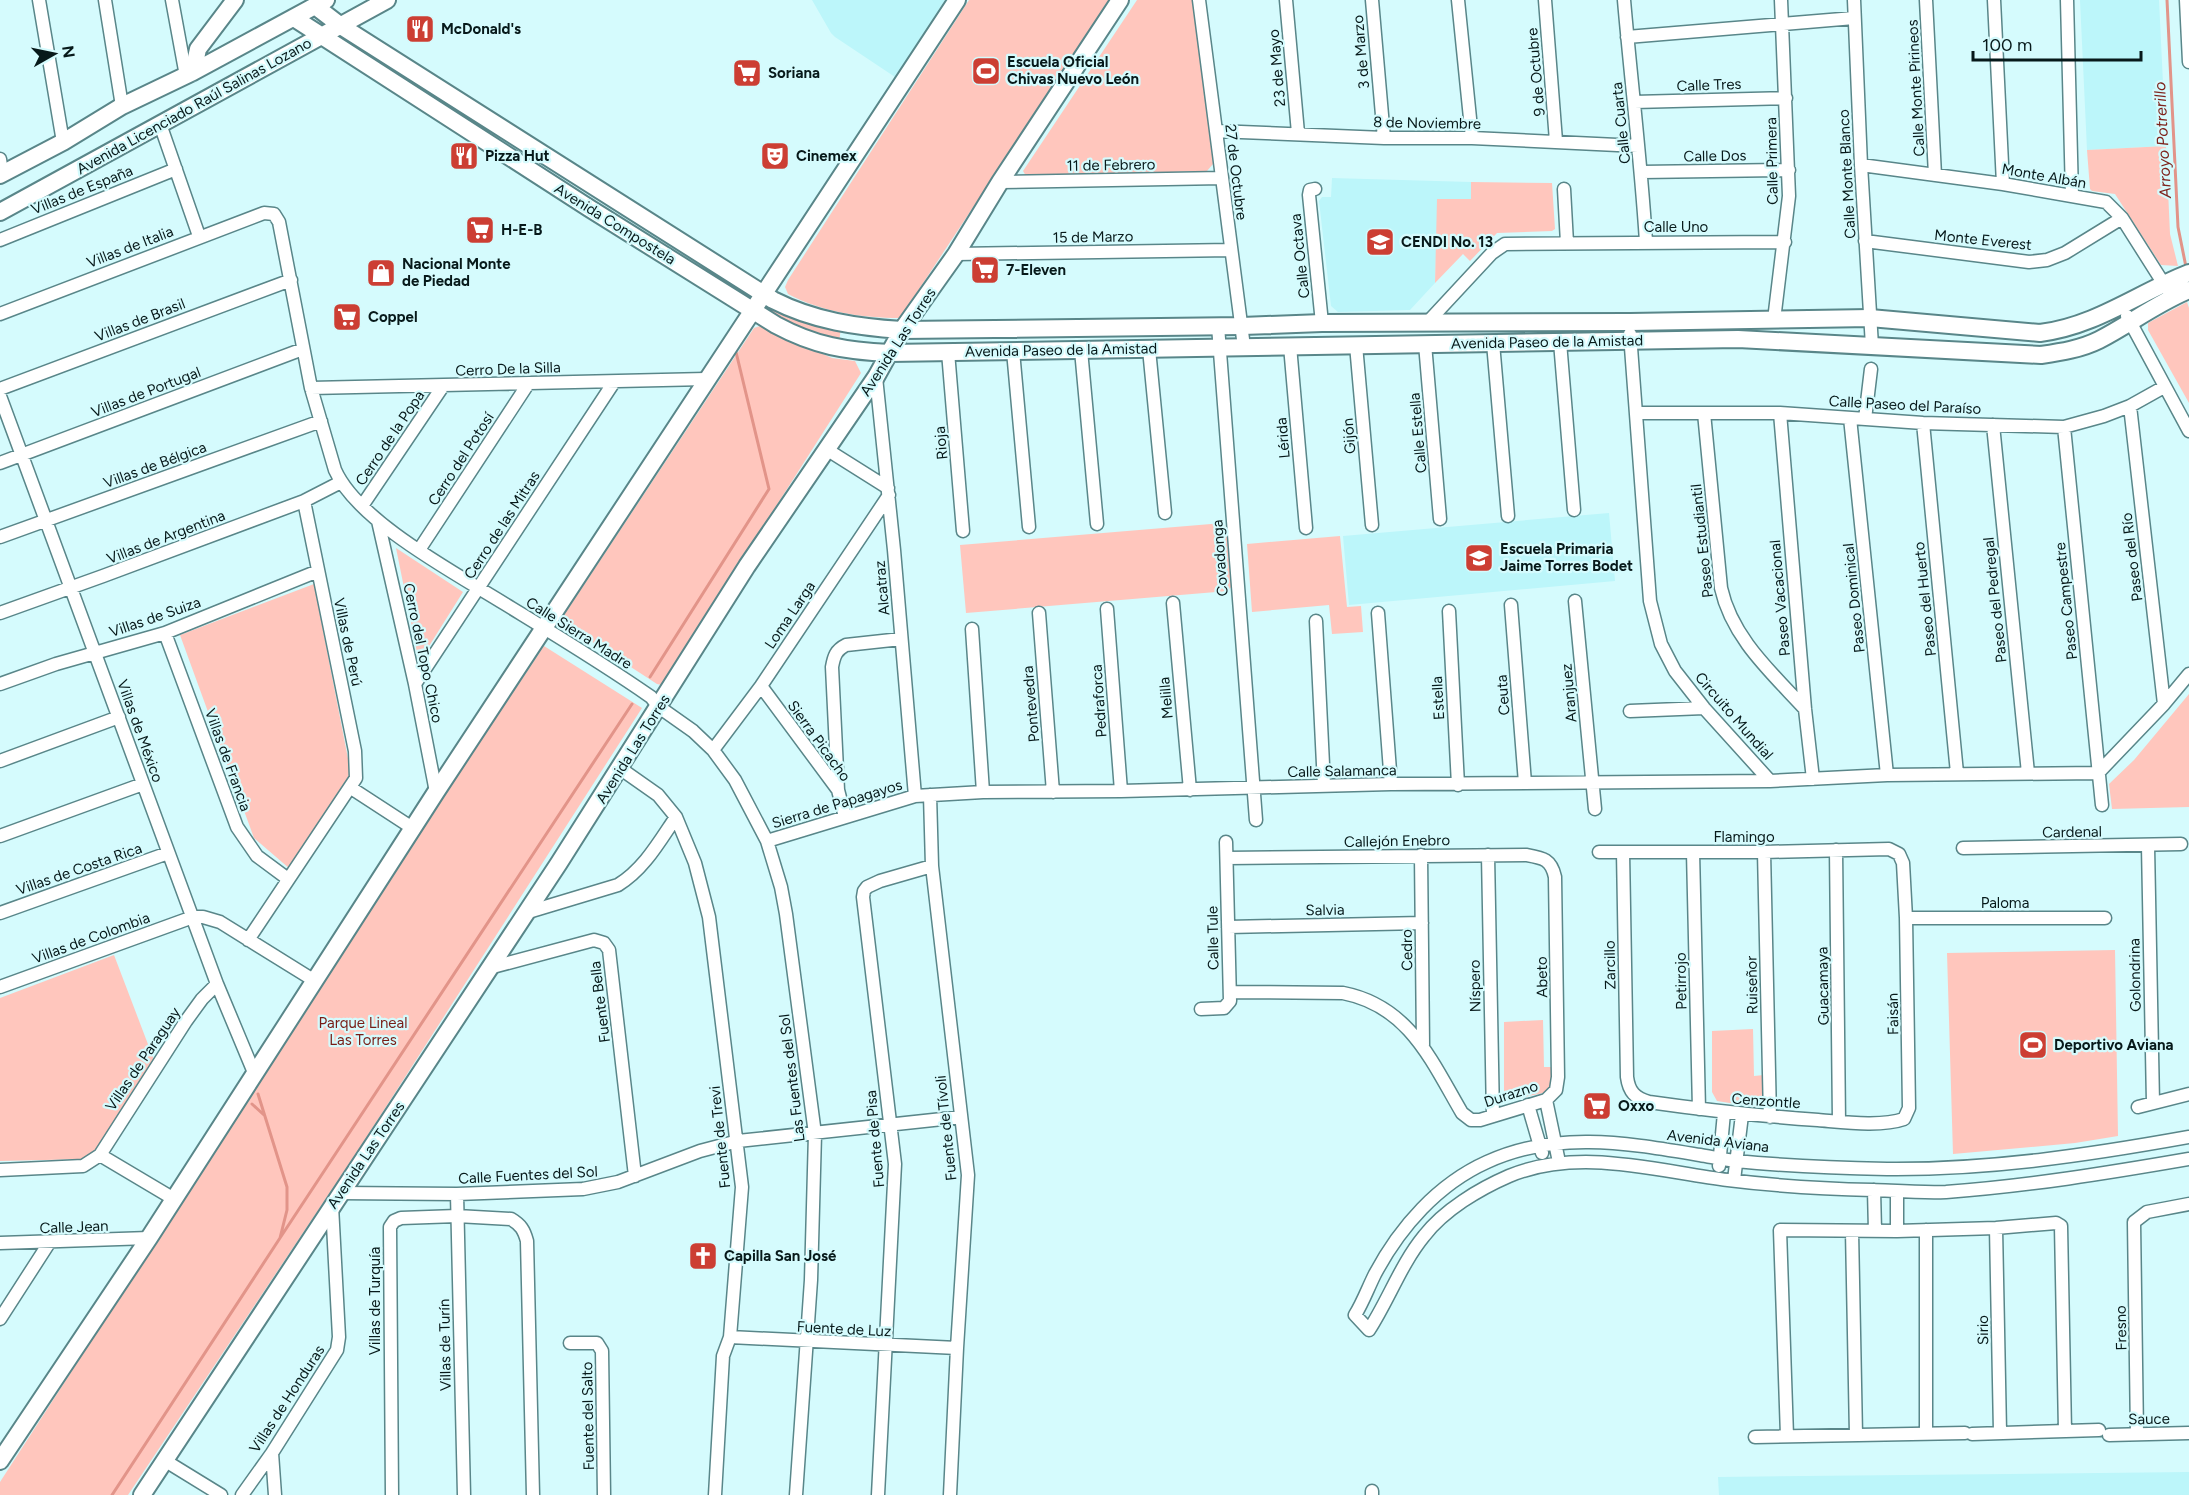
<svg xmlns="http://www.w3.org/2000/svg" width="2189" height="1495" viewBox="0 0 2189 1495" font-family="Figtree,sans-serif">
<rect width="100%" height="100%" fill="#d5fbfd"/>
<path fill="#bcf6fa" d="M812,0H945L895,77L835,37L831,33Z
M2080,0H2159L2166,146L2087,150Z
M1332,178L1471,182V199H1438L1435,283L1410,310L1338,312L1331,306L1319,201L1322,197H1331Z
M1609,513L1615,581L1349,605L1343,536Z
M2189,1472V1495H1719L1718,1477Z"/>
<path fill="#ffc6bd" d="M969,0H1110L900,318C861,318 822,312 788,294L785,287L788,280Z
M1137,0H1196L1213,164L1207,171L1026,176L1023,171Z
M2166,146L2170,234L2178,266L2161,265L2115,194L2092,191L2090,189L2087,150Z
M1471,182L1552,183L1555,229L1552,231L1497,233L1470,261L1463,254L1435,283L1437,199H1471Z
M2187,302L2189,308V403L2148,330V323Z
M770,306L841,328L839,342L802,329L767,311Z
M760,326L832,358L855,361L861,373L662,685L657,684L560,621L754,328Z
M1223,523L1226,527L1232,586L1228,591L966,613L960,545Z
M1340,536L1347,607L1361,606L1363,632L1332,634L1329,605L1252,612L1247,544Z
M396,548L463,592L419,662Z
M314,584L351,774L290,869L254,838L180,635Z
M544,646L642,708L357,1152L128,1495H0V1482L449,788Z
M2189,694V807L2112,809L2109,784L2134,760Z
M2115,950L2118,1136L2075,1143L1953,1154L1947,953Z
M114,955L154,1060L90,1159L0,1161V998Z
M1543,1020L1544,1067H1553V1085L1548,1092L1510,1100L1504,1094V1022Z
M1753,1029L1754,1076L1764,1075V1104L1755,1107L1717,1101L1712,1092V1031Z"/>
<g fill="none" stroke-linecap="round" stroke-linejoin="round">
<path stroke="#e29489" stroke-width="3" d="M2167,0L2178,227L2186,267
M650,677L769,489L736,352
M252,1104L264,1115
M280,1238L632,704
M112,1495L280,1238L287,1210V1187L258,1094"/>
<g stroke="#598689" stroke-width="15">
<path id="street" d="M39,0L63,142
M105,0L122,106
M172,0L186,76
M1199,0L1244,347
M1286,0L1298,133
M1372,0L1384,138
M1458,0L1472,138
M1545,0L1556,141
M1624,0C1631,81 1641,161 1646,242
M1854,0L1861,165L1872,346
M1926,0L1935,175
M1994,0L2003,184
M2067,0L2072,195
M2186,0L2189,62
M1627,37L1854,18
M1634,102L1786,98
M160,124L199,236
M1216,131L1384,138H1472L1638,146
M0,159L2,173
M1861,165L2003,184L2106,202L2122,218L2167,289
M1642,172L1789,170
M1000,182L1222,178
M1315,189L1310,190L1309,195L1322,323
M1564,189L1567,243
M0,240L176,169
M1865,241L2029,262L2047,260L2065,253L2122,218
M956,254L1231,250
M0,314L264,213L274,214L279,222L311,388L335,470C358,522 457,574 505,604C554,634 604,664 651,697L659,707L693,731L713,750L735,780L767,841L781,887L786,914L815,1134L811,1280L796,1495
M2127,316L2189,431
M1774,320L1789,196L1781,0
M1426,324L1492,253L1505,244L1785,242
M1218,326L1256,820
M1630,334L1650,601L1661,644L1675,671L1704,708L1770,781
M1560,342L1574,510
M1493,343L1508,516
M1425,344L1440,519
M1356,345L1372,525
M1290,346L1306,528
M1149,349L1165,513
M1081,350L1097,524
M1013,351L1029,527
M948,352L963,531
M876,377L894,550L915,796
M311,388L706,379
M0,389L291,280
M0,396L217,984L255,1075
M2130,406L2164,704
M1636,413H1780L1923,423L2064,427L2104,416L2130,406L2164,387
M1704,413L1721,588C1732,638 1772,673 1805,709
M1780,413L1805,709L1813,779
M1850,418L1887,775
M1865,419L1871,369
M1923,423L1957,773
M1993,425L2028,773
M2064,427L2102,805
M826,449L888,488
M0,463L303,349
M362,506L443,386
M378,521L415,684L436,792
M0,537L321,421
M419,550L528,384
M1575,601L1595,809
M1173,603L1190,790
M1511,605L1525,783
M1107,609L1121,791
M1449,611L1458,785
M0,613L103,576L304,501L341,482
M1039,613L1053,792
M1378,613L1391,784
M1316,621L1324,785
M972,629L983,792
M165,633L237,827L257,856L288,879
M0,684L56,664L165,633L318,571
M415,684L614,382
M761,686L838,790L845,817
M1630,711L1704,708
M713,750L761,686L889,495
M0,761L119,717
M621,769L658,795L676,817L695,863L709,917L742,1187L730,1337L723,1356L715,1495
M351,788L414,829
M838,790L832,667C834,656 836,650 846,645L901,639
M930,795L932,866L968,1175L957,1348L950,1495
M0,836L143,784
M767,841L915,796L983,792L1121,791L1391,784L1770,781L1887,775L2098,773L2164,704L2189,674
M2148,846L2153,1103
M1963,848L2181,844
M1836,850L1839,1122
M1599,852H1764L1889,849L1899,854L1903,863L1906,918L1909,1108L1904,1119C1881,1127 1843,1122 1818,1120C1760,1116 1705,1110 1649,1102C1635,1098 1629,1092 1627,1077L1623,852
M1693,852L1699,1109
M1764,852L1770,1117
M1421,855L1423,1045
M1488,855L1493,1116
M1227,858L1526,855C1543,858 1551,859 1555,877L1558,1077L1556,1090L1546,1100L1480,1120H1471L1462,1113C1431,1060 1409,1006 1343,993L1230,992
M0,913L168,853
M525,913L618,885C644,869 659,842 676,817
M1906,918H2105
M1228,927L1422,923
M248,940L356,778L355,751L304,501
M489,968L594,940L604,943L609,950L635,1176
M0,987L193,917H203L220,922L315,981
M1201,1009L1224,1008L1230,1001L1226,842
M1546,1100L1559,1162
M1528,1105L1542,1153
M2138,1107L2189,1094
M2189,1137C2089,1155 1989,1170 1887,1169C1837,1168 1786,1166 1736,1161C1724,1160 1712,1157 1700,1155C1627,1143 1557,1130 1487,1162C1438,1184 1400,1227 1375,1274C1368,1288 1363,1302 1355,1315L1369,1330C1389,1299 1401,1264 1424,1236C1444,1210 1479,1189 1509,1176C1579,1147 1656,1171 1728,1180C1776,1186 1825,1189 1873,1190C1897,1191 1922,1193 1946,1192C2028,1186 2108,1173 2189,1159
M100,1155L174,1199
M1719,1166L1724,1113
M0,1170L83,1166L100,1155L186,1021L202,999L217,984
M1734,1180L1742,1115
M1874,1190L1875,1231
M1897,1191V1231
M340,1193L457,1194L583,1189L618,1182L700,1151L738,1141L961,1117
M457,1194L464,1495
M1996,1228L2000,1432
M1926,1230V1434
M1852,1231L1856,1435
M0,1243L149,1238
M0,1319L49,1243
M730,1337L957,1348
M570,1343H597L602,1351L604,1495
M1972,1434L2099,1430
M2137,1434L2134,1222L2147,1212L2189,1204
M2109,1435L2189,1433
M1787,1436L1780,1230L1897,1231L1996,1228L2056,1223L2061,1226L2065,1431
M1755,1437L1965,1433
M272,1453L275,1495
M164,1460L221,1495
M1372,1491V1495
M242,1495L272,1453L337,1350L339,1337L332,1206
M392,1495L390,1227L394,1221L401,1218L457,1216L511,1219C521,1225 524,1230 527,1241L533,1495
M878,1495L895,1164L863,897L864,891L867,887L880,881L932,866"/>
</g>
<g stroke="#598689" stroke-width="20">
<path id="secondary" d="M315,6L341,26L773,300C814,321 857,327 902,330L1242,326L1322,323L1630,322L1870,318L2040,333C2096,326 2138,293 2189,273
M294,18L589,208L776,325C815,346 846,351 890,353L1738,339L2041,355C2061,352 2081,349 2099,340C2130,324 2157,303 2189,290
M193,72L198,49L235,0
M0,175L63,142L122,106L193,72L326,0
M0,212L387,0
M0,1461L149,1238L436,792L957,0
M142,1495L559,863L747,566L876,377L902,330L956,254L1000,182L1120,0"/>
</g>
<use href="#street" stroke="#fff" stroke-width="12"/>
<use href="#secondary" stroke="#fff" stroke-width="16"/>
</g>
<defs>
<g id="restaurant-square" transform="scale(1.5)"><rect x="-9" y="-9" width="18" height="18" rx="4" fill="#cc3e33" stroke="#d5fbfd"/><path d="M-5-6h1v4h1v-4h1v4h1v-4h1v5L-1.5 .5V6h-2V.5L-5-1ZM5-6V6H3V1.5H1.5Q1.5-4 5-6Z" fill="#fff"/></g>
<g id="stadium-square" transform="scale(1.5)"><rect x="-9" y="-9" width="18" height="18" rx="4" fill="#cc3e33" stroke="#d5fbfd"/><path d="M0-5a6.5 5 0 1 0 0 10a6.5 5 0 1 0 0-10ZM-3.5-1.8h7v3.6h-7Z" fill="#fff"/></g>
<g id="supermarket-square" transform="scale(1.5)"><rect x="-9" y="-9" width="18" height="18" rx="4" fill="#cc3e33" stroke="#d5fbfd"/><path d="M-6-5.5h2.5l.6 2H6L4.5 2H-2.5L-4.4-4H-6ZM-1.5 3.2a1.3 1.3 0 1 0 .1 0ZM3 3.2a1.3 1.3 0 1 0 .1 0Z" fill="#fff"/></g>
<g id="theatre-square" transform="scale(1.5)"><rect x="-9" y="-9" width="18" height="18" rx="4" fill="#cc3e33" stroke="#d5fbfd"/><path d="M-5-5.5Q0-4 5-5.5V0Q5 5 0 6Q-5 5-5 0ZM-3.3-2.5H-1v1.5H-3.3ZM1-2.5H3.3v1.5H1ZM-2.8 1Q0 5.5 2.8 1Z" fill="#fff"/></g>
<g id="school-square" transform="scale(1.5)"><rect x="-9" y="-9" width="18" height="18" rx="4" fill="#cc3e33" stroke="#d5fbfd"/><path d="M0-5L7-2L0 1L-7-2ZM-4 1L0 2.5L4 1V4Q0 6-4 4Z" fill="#fff"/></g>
<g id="shop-square" transform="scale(1.5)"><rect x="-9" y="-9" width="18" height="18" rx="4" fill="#cc3e33" stroke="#d5fbfd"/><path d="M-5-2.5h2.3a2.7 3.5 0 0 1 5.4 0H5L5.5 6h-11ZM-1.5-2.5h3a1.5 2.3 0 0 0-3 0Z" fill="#fff"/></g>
<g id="church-square" transform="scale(1.5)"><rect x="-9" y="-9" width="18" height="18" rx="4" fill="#cc3e33" stroke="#d5fbfd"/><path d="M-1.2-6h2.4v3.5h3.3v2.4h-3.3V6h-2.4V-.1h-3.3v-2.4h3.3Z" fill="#fff"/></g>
</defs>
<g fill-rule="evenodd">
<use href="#restaurant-square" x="420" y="29"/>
<use href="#stadium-square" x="986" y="71"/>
<use href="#supermarket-square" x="747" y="73"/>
<use href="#restaurant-square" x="464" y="156"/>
<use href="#theatre-square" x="775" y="156"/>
<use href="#supermarket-square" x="480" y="230"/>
<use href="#school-square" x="1380" y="242"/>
<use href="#supermarket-square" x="985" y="270"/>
<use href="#shop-square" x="381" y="273"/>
<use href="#supermarket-square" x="347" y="317"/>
<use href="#school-square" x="1479" y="558"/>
<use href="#stadium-square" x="2033" y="1045"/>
<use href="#supermarket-square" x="1597" y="1106"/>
<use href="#church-square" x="703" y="1256"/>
</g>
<g text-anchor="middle" stroke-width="4.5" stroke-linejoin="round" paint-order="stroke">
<g font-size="15" font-weight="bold" fill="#07191a" stroke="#d5fbfd" text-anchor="start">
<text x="441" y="34">McDonald's</text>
<text x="1007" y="67">Escuela Oficial<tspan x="1007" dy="17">Chivas Nuevo León</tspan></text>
<text x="768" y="78">Soriana</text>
<text x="485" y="161">Pizza Hut</text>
<text x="796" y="161">Cinemex</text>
<text x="501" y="235">H-E-B</text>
<text x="1401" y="247">CENDI No. 13</text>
<text x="402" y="269">Nacional Monte<tspan x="402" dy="17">de Piedad</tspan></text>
<text x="1006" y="275">7-Eleven</text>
<text x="368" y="322">Coppel</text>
<text x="1500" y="554">Escuela Primaria<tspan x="1500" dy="17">Jaime Torres Bodet</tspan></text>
<text x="2054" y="1050">Deportivo Aviana</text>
<text x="1618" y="1111">Oxxo</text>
<text x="724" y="1261">Capilla San José</text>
</g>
<g font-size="15" fill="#07191a" stroke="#d5fbfd">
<text transform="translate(1361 52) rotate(-95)" y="5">3 de Marzo</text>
<text transform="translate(1277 68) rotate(-95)" y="5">23 de Mayo</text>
<text transform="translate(1536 72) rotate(-95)" y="5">9 de Octubre</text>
<text transform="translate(1709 85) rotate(-2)" y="5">Calle Tres</text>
<text transform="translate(1916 88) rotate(-93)" y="5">Calle Monte Pirineos</text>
<text transform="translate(194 106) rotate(-29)" y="5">Avenida Licenciado Raúl Salinas Lozano</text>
<text transform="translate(1427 123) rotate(1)" y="5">8 de Noviembre</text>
<text transform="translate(1621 123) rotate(-96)" y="5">Calle Cuarta</text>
<text transform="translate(1715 156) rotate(-1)" y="5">Calle Dos</text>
<text transform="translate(1772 161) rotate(-91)" y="5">Calle Primera</text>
<text transform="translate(1111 165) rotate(-1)" y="5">11 de Febrero</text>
<text transform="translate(1236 172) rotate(83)" y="5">27 de Octubre</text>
<text transform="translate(1847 174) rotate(-93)" y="5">Calle Monte Blanco</text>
<text transform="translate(2044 176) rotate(10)" y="5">Monte Albán</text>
<text transform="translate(82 190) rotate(-22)" y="5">Villas de España</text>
<text transform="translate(615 224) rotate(32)" y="5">Avenida Compostela</text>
<text x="1676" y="232">Calle Uno</text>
<text transform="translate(1093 237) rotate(-1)" y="5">15 de Marzo</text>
<text transform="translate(1983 240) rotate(6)" y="5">Monte Everest</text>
<text transform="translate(130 247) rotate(-21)" y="5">Villas de Italia</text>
<text transform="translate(1300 256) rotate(-96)" y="5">Calle Octava</text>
<text transform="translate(140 320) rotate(-21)" y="5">Villas de Brasil</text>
<text transform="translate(898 342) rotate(-57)" y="5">Avenida Las Torres</text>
<text transform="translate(1547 342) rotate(-1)" y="5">Avenida Paseo de la Amistad</text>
<text transform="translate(1061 350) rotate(-1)" y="5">Avenida Paseo de la Amistad</text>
<text transform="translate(508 369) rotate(-2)" y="5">Cerro De la Silla</text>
<text transform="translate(146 392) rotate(-21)" y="5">Villas de Portugal</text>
<text transform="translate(1905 405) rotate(3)" y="5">Calle Paseo del Paraíso</text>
<text transform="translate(1418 433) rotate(-95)" y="5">Calle Estella</text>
<text transform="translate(1349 436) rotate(-95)" y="5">Gijón</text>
<text transform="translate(390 438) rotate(-56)" y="5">Cerro de la Popa</text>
<text transform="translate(1283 438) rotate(-95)" y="5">Lérida</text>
<text transform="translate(941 443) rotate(-95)" y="5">Rioja</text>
<text transform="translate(461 459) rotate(-57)" y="5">Cerro del Potosí</text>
<text transform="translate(155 465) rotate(-20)" y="5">Villas de Bélgica</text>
<text transform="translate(502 525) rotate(-57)" y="5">Cerro de las Mitras</text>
<text transform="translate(166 537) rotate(-21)" y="5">Villas de Argentina</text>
<text transform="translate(1702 541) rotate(-96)" y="5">Paseo Estudiantil</text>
<text transform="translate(2132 557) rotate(-97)" y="5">Paseo del Río</text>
<text transform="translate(1220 558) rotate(-94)" y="5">Covadonga</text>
<text transform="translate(882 588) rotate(-95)" y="5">Alcatraz</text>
<text transform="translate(1780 598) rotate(-95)" y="5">Paseo Vacacional</text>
<text transform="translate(1854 598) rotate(-96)" y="5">Paseo Dominical</text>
<text transform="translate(1925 599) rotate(-96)" y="5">Paseo del Huerto</text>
<text transform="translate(1995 600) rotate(-96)" y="5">Paseo del Pedregal</text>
<text transform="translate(2066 601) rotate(-96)" y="5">Paseo Campestre</text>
<text transform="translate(790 615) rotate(-56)" y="5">Loma Larga</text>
<text transform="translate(155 617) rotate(-19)" y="5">Villas de Suiza</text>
<text transform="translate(579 633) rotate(32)" y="5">Calle Sierra Madre</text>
<text transform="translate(348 642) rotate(78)" y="5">Villas de Perú</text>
<text transform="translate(423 653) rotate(78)" y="5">Cerro del Topo Chico</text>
<text transform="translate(1569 693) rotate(-95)" y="5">Aranjuez</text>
<text transform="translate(1503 695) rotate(-94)" y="5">Ceuta</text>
<text transform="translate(1166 698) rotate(-95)" y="5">Melilla</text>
<text transform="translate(1438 698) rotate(-93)" y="5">Estella</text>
<text transform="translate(1099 701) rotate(-94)" y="5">Pedraforca</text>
<text transform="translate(1031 704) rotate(-95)" y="5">Pontevedra</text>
<text transform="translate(1734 716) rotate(49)" y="5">Circuito Mundial</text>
<text transform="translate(140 731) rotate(70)" y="5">Villas de México</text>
<text transform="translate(819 741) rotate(54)" y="5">Sierra Picacho</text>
<text transform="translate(633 749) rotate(-58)" y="5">Avenida Las Torres</text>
<text transform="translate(228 760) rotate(70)" y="5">Villas de Francia</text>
<text transform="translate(1342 771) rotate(-1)" y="5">Calle Salamanca</text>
<text transform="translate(837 804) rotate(-17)" y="5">Sierra de Papagayos</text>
<text transform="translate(2072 832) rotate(-1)" y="5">Cardenal</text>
<text x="1744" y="842">Flamingo</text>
<text transform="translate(1397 841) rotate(-1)" y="5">Callejón Enebro</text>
<text transform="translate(79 869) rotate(-19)" y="5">Villas de Costa Rica</text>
<text x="2005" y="908">Paloma</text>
<text transform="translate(1325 910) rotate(-1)" y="5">Salvia</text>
<text transform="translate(91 938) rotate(-20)" y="5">Villas de Colombia</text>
<text transform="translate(1213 938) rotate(-91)" y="5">Calle Tule</text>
<text transform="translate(1407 950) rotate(-91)" y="5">Cedro</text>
<text transform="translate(1610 965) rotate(-91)" y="5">Zarcillo</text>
<text transform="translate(2135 975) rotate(-91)" y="5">Golondrina</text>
<text transform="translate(1542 977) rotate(-91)" y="5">Abeto</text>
<text transform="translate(1681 981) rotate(-91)" y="5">Petirrojo</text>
<text transform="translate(1752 985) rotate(-91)" y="5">Ruiseñor</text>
<text transform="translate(1475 986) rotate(-91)" y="5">Níspero</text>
<text transform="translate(1823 986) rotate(-91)" y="5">Guacamaya</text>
<text transform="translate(600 1002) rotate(-97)" y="5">Fuente Bella</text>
<text transform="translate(1893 1014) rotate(-91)" y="5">Faisán</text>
<text transform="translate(143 1059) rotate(-56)" y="5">Villas de Paraguay</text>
<text transform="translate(792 1078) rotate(-97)" y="5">Las Fuentes del Sol</text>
<text transform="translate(1511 1094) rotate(-18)" y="5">Durazno</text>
<text transform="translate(1766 1101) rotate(4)" y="5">Cenzontle</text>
<text transform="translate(946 1128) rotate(-96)" y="5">Fuente de Tívoli</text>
<text transform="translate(720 1137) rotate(-96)" y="5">Fuente de Trevi</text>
<text transform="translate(875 1139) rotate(-95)" y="5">Fuente de Pisa</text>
<text transform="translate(1718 1141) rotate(7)" y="5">Avenida Aviana</text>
<text transform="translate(366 1155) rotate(-56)" y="5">Avenida Las Torres</text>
<text transform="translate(528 1175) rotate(-3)" y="5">Calle Fuentes del Sol</text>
<text transform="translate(74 1227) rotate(-2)" y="5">Calle Jean</text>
<text transform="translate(375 1301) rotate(-90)" y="5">Villas de Turquía</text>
<text transform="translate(2121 1328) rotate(-91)" y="5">Fresno</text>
<text transform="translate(844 1329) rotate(3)" y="5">Fuente de Luz</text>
<text transform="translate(1983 1330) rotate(-91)" y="5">Sirio</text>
<text transform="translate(445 1345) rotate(-91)" y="5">Villas de Turín</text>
<text transform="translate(287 1399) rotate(-57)" y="5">Villas de Honduras</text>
<text transform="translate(588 1416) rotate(-91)" y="5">Fuente del Salto</text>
<text transform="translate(2149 1419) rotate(-1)" y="5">Sauce</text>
</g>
<g font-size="15" fill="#781d16" stroke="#d5fbfd">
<text x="363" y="1028">Parque Lineal<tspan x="363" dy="17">Las Torres</tspan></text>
</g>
<g font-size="16" font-style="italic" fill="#7e231c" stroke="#d5fbfd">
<text transform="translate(2162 140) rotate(-93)" y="6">Arroyo Potrerillo</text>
</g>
</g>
<g transform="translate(54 54) rotate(81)" stroke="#d5fbfd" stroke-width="4.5" paint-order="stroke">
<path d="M0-4.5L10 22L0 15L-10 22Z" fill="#07191a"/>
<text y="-9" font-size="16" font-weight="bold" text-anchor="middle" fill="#07191a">N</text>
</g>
<path d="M1973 51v9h168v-9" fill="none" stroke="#07191a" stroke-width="3"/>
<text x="1982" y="51" font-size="18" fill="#07191a" stroke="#d5fbfd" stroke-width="4.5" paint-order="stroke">100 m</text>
</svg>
